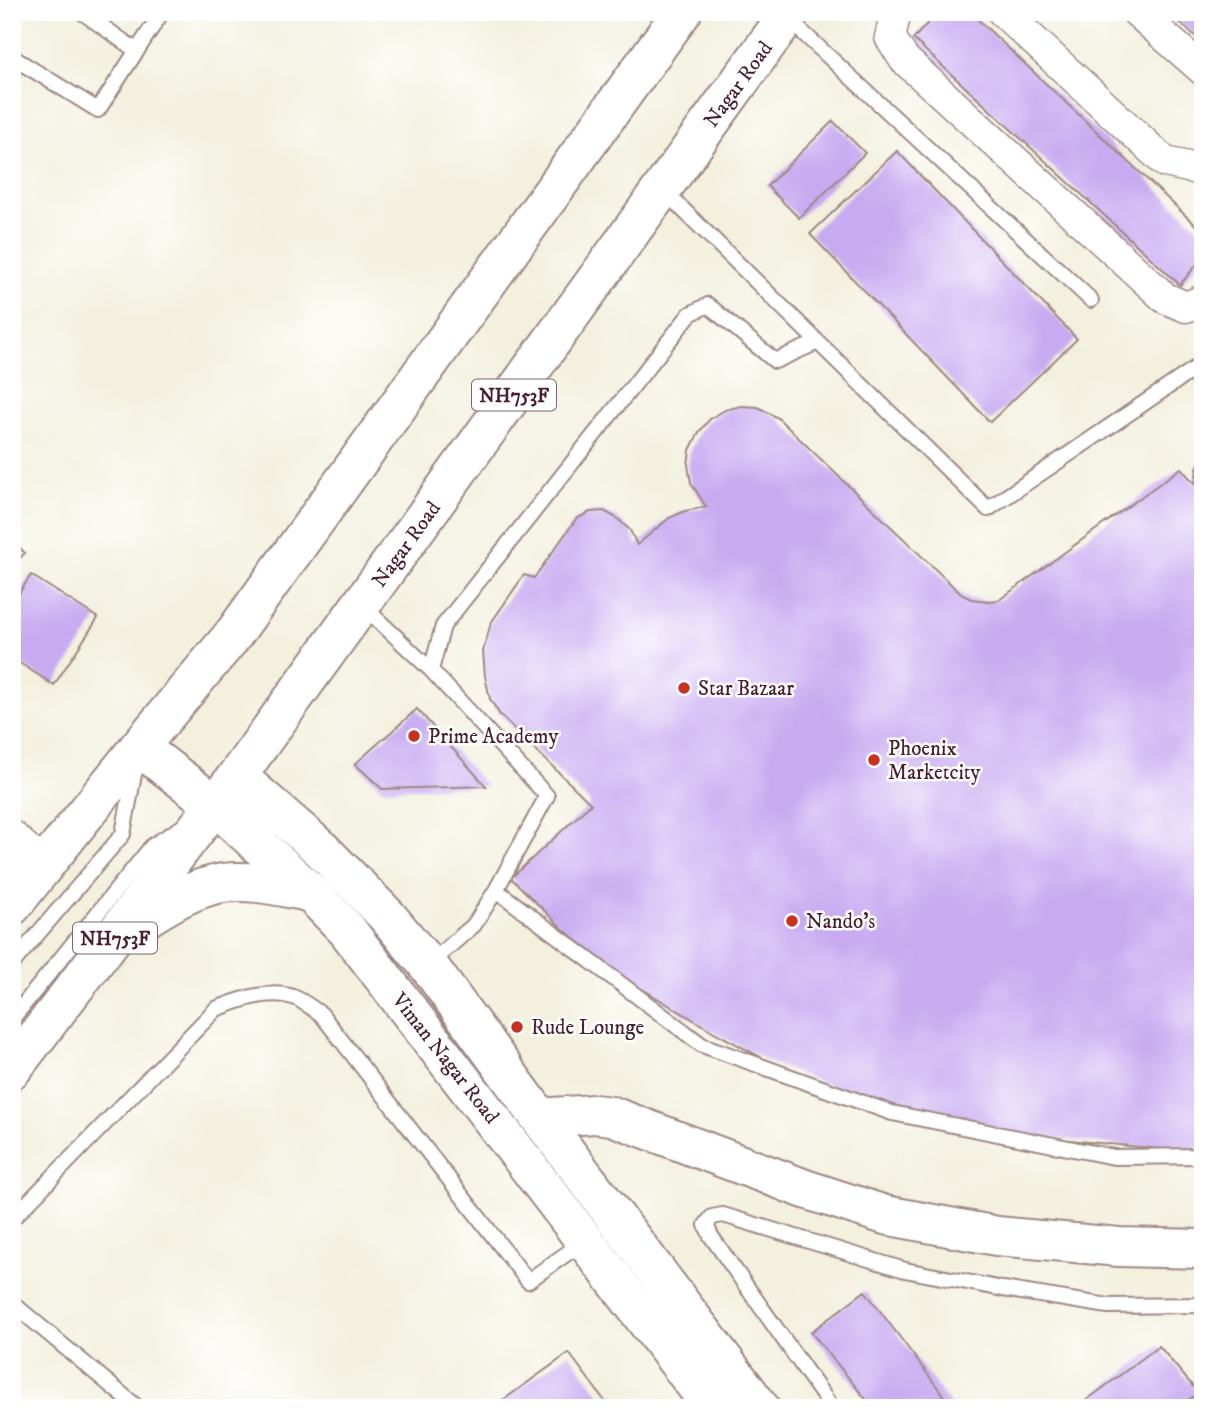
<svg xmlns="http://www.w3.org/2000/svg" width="1215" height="1420" viewBox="0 0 1215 1420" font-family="'IM FELL DW Pica',serif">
<rect width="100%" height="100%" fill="#fff"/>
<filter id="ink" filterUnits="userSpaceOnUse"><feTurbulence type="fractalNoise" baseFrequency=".0143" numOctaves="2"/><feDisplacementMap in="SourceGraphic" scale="14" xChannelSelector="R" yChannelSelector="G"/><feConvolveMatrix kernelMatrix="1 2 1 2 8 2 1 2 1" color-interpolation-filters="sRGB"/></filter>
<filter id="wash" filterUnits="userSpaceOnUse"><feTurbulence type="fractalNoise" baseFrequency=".00686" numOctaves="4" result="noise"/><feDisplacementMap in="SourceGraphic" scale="28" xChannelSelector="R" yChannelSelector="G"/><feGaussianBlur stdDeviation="1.57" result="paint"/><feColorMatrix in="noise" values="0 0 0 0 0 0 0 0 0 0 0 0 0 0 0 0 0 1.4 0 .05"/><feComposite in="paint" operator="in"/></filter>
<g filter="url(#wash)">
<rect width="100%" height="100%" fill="#f3f0de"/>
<g id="blocks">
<path fill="#c8aaf1" d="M938,12H970L1203,232V257L1180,285L913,39Z
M1168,12H1203V43Z
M833,121L865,153L799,218L767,186Z
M897,151L1077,339L990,422L810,234Z
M741,406L758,407L778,418L961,594L971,599L988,601L999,600L1181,468L1195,484L1197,468L1203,455V1147L1190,1152L1039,1137L931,1117L839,1089L773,1064L714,1032L622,977L564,930L511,878L591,804L500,715L490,699L485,676L483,651L491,623L524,575L534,578L576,519L590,512L604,511L617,518L630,530L637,545L669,518L685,511L706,507L691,483L688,465L690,450L699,432L710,419L725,410Z
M12,540L25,553L12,566Z
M31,575L98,618L54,685L12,658V604Z
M417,709L486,786L382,789L355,764Z
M865,1291L953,1408H873L811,1332Z
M1159,1346L1200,1395L1180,1408H1076Z
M569,1353L610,1408H492Z"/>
</g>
</g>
<g filter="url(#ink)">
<use href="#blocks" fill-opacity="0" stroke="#9e8884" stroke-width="2"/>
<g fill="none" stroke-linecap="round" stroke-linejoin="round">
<g stroke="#9e8884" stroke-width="18">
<path id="lane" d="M82,12L137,51
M787,18L1091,300
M12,57L98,110L162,12
M663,190L988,509L1203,363
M363,606L431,670
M496,890L702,1045L892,1113L1114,1157L1203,1156
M430,963L474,925L496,890L547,796L431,670L443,626L690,314L708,305L775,361L818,342
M12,964L123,834L135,769
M12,1019L152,846L182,827
M12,1219L216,1009C239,1000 268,989 293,997C302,1000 313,1009 321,1014L528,1281L583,1242
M12,1303L138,1408
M832,1408L711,1236L706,1225L712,1217L723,1215L905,1270L1003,1289L1108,1306L1203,1305
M1191,1408L1203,1400"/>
</g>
<g stroke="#9e8884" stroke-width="33">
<path id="street" d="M896,12L890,37L904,59L1165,298L1186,307L1203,300
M1003,12L1165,162L1197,169L1203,165
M1137,12L1203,70
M12,836L45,865"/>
</g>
<g stroke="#9e8884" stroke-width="42">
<path id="secondary" d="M237,776L321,849L387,916L428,965L540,1118L760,1408
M215,805L310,892L347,930L713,1408
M540,1118L594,1114L612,1116L805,1189L885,1215L997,1236L1119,1247L1203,1249"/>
</g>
<g stroke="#9e8884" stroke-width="42">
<path id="highway" d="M139,747L215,805
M12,906L139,747L233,635L682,12
M134,925C161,909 190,888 223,883C252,879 281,887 310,892
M12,1069L237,776L790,12"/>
</g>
<use href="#lane" stroke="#fff" stroke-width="14"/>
<use href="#street" stroke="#fff" stroke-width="30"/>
<use href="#secondary" stroke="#fff" stroke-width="38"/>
<use href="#highway" stroke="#fff" stroke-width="38"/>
</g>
</g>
<g fill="#c8321e" stroke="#fff" stroke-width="2.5">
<circle cx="684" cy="688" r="7"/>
<circle cx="414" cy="736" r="7"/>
<circle cx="874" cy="760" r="7"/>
<circle cx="792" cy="921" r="7"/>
<circle cx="517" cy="1027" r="7"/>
</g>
<g text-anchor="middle" stroke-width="5" stroke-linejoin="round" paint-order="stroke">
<g fill="#fff" stroke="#80626b" stroke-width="2">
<rect x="472" y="379.5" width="84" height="31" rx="5"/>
<rect x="73" y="922.5" width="84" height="31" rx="5"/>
</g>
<g font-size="19" font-weight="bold" fill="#4a1f2b">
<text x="514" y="402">NH753F</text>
<text x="115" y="945">NH753F</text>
</g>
<g font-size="21" fill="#4a1f2b" stroke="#fff">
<text transform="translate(738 84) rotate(-54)" y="7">Nagar Road</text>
<text transform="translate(406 544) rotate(-54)" y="7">Nagar Road</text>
<text transform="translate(446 1058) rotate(52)" y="7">Viman Nagar Road</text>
</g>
<g font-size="21" fill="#4a1f2b" stroke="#fff" text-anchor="start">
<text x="698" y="695">Star Bazaar</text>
<text x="428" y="743">Prime Academy</text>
<text x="888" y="755">Phoenix<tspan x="888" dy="24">Marketcity</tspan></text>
<text x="806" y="928">Nando's</text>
<text x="531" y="1034">Rude Lounge</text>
</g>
</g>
<rect width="1215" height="1420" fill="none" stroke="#fff" stroke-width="42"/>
</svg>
